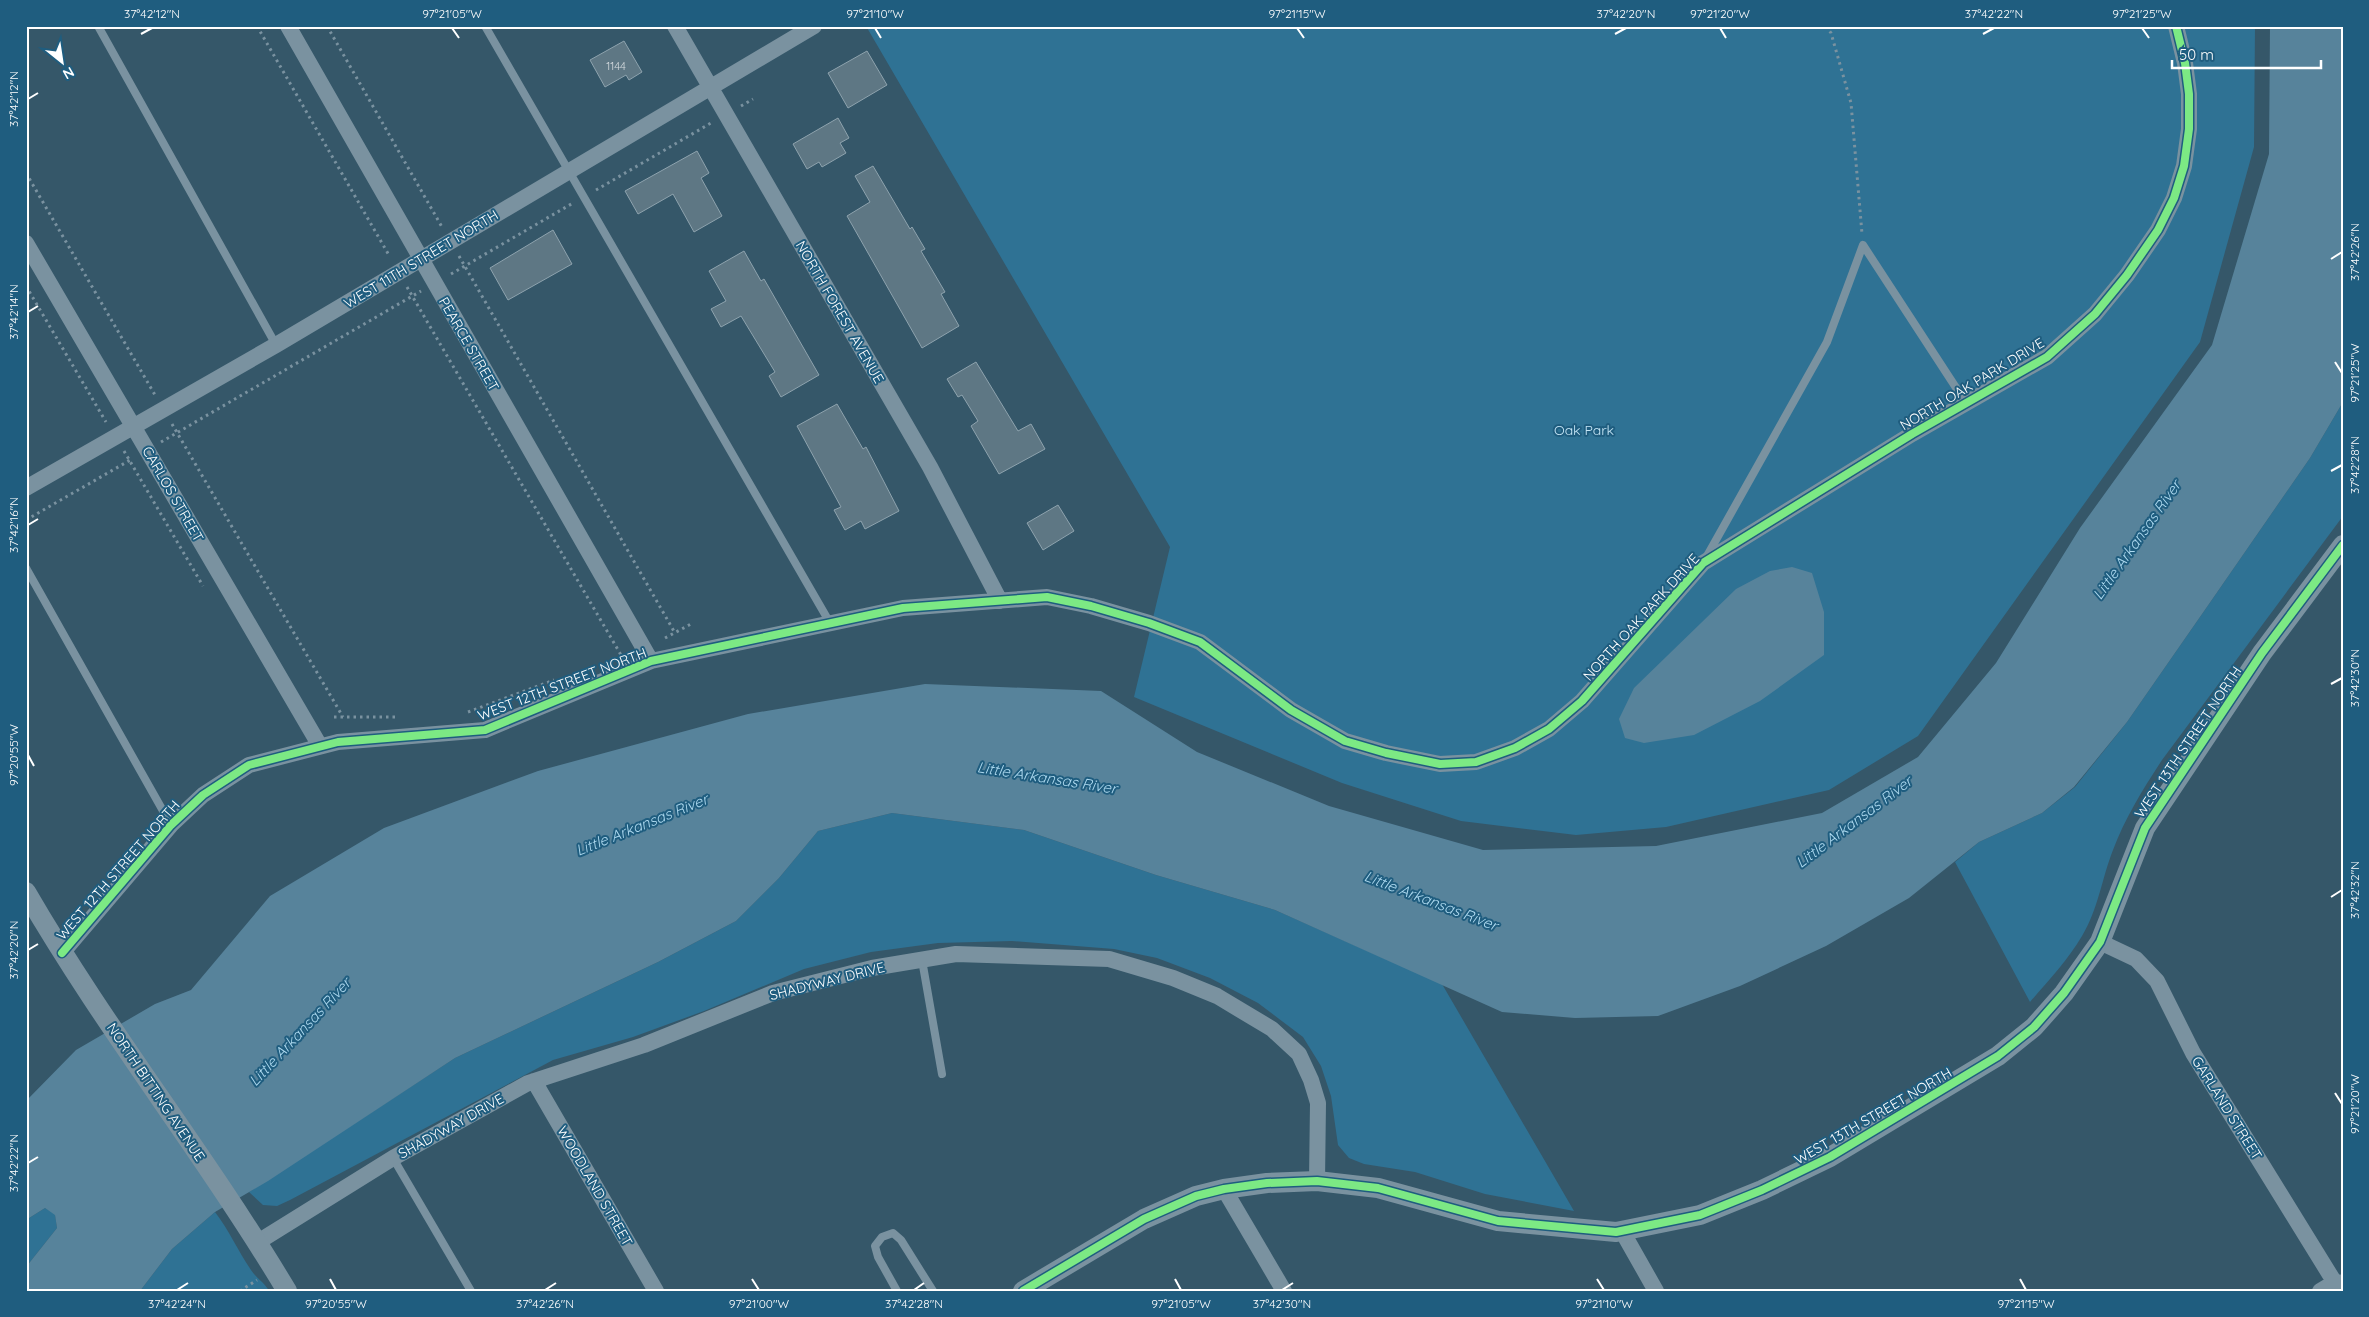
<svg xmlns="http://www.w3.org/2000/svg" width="2369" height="1317" viewBox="0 0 2369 1317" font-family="Quicksand,sans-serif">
<rect width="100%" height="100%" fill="#355769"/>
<path fill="#2f7294" d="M866,26H2255L2254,147L2200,342L1918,736L1829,790L1666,827L1576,835L1461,821L1342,783L1134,697L1170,547Z
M2343,402V516L2162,760C2143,789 2125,818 2113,850C2102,878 2098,910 2082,936C2068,960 2048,981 2030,1002L1955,862L1979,842L2042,813L2075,787L2127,722L2209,604L2310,458Z
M892,813L1024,830L1156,875L1275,910L1442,984L1574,1211L1485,1194L1415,1172L1364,1164L1349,1158L1338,1145L1331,1096L1321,1066L1303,1037L1258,1003L1210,978L1157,958L1114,949L1012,941L938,943L871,952L804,969L704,1011L633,1037L553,1060L290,1200L277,1206L263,1205L249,1192L455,1058L658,962L736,921L779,878L818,831Z
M45,1208L55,1214L57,1228L26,1267V1220Z
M215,1212C229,1230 238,1251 251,1270C256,1278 264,1282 269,1291H140L172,1249Z"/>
<path fill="#57839b" d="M2270,26H2343V402L2310,458L2209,604L2127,722L2074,787L2042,813L1979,842L1909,898L1826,946L1740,986L1658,1016L1575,1018L1502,1012L1275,910L1156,875L1024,830L892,813L818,831L779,878L736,921L658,962L455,1058L268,1181L215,1212L172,1249L140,1291H26V1267L57,1228L55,1215L45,1208L26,1220V1101L76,1050L155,1004L191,990L270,896L384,828L538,771L748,714L925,684L1101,691L1197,752L1329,806L1483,850L1656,846L1822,813L1918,757L1996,663L2080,528L2212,345L2269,154Z
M1792,567L1812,573L1824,612V655L1760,701L1694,735L1644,743L1625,738L1619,719L1634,688L1736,589L1770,571Z"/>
<path fill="#5e7784" stroke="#8ea3ae" d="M624,41L642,72L629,80L626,75L605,87L590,60Z
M867,51L887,85L848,108L828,73Z
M838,118L849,138L840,143L846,153L822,167L819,162L807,169L793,144Z
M697,151L709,173L701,178L722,216L694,232L673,194L638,214L625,191Z
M873,166L910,229L912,227L925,249L921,251L945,292L941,294L959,326L922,348L847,216L870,202L855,176Z
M553,230L572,264L508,300L490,268Z
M744,251L761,281L764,279L819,375L781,397L769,376L775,372L741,316L721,327L711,309L726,301L709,271Z
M976,362L1018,431L1031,424L1045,449L999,474L971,426L978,421L962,395L958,397L947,379Z
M837,404L863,449L866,447L899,511L865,529L861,521L845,530L834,510L841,507L797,426Z
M1058,505L1074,531L1043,550L1027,523Z"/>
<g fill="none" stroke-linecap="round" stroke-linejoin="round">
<path stroke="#7a92a0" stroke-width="3" stroke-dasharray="2.5 4" stroke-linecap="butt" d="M257,26L390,257
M327,26L442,227
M1826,26L1831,33L1851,103L1862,234
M741,106L753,99
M26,173L155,395
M596,190L711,123
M459,256L675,633
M451,274L573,203
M26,286L106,422
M407,287L621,655
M172,424L343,717
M161,442L421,291
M124,451L203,586
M26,520L132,459
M665,638L691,624
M468,712L554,680
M334,717H398
M240,1291L257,1280"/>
<path stroke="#7a92a0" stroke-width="8" d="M98,26L276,345
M485,26L830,623
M1707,556L1827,342L1863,245L1966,403
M26,568L171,825
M922,960L942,1074
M393,1158L471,1291
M897,1291L878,1257L875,1246L882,1237L893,1233L901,1240L933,1291"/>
<path stroke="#7a92a0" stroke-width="16" d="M288,26L651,661
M675,26L930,467L1000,601
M26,243L320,746
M26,488L276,345L814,26
M2100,942L2136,959L2157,981L2193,1053L2340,1291
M62,953L171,825L203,795L249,765L338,742L485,730L651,661L903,608L1047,597L1091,606L1149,623L1200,642L1291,710L1345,741L1386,753L1440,764L1476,762L1515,748L1549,729L1582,701L1703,563L1912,434L2047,357L2095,314L2127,275L2158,230L2174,198L2184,166L2189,129V94L2185,63L2176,26
M534,1081L656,1291
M1224,1189L1284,1291
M1622,1231L1656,1291
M258,1242L393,1158L528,1083L644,1045L773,993L872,968L956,954L1109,959L1173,978L1217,996L1272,1029L1299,1054L1311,1080L1318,1103L1317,1181
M2320,1291L2335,1282L2343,1283"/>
<path stroke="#7a92a0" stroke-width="20" d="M26,892C106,1030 205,1154 287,1291
M1023,1291L1144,1219L1196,1196L1224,1189L1267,1183L1317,1181L1378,1188L1498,1221L1616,1232L1700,1215L1762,1190L1830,1157L1998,1056L2034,1027L2064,993L2100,942L2145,828L2262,653L2343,545"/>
<g stroke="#1f5d7f" stroke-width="11">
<path id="cycleway" d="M62,953L171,825L203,795L249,765L338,742L485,730L651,661L903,608L1047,597L1091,606L1149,623L1200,642L1291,710L1345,741L1386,753L1440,764L1476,762L1515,748L1549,729L1582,701L1703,563L1912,434L2047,357L2095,314L2127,275L2158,230L2174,198L2184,166L2189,129V94L2185,63L2176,26
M1023,1291L1144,1219L1196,1196L1224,1189L1267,1183L1317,1181L1378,1188L1498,1221L1616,1232L1700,1215L1762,1190L1830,1157L1998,1056L2034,1027L2064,993L2100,942L2145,828L2262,653L2343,545"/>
</g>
<use href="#cycleway" stroke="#7ce984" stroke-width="8"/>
</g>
<path fill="none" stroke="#fff" stroke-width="2" d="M452,28L459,38M875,28L881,38M1297,28L1304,38M1720,28L1726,38M2142,28L2149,38M141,34L152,28M1615,34L1626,28M1983,34L1994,28M28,99L38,93M2331,259L2342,252M28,312L38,306M2335,362L2342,373M2331,471L2342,465M28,525L38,519M2331,684L2342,678M28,755L34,766M2331,897L2342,890M28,950L38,944M2335,1093L2342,1104M28,1163L38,1157M330,1279L336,1290M752,1279L759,1290M1175,1279L1181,1290M1597,1279L1604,1290M2020,1279L2026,1290M177,1290L188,1283M545,1290L556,1283M914,1290L924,1283M1282,1290L1293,1283"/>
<g text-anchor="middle" stroke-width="4" stroke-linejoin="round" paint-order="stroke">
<g font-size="11" fill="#d7dde0">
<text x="616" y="70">1144</text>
</g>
<g font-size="14" fill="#fff" stroke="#1f5d7f">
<text transform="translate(421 259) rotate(-31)" y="5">WEST 11TH STREET NORTH</text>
<text transform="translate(840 312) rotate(60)" y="5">NORTH FOREST AVENUE</text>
<text transform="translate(469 344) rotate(60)" y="5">PEARCE STREET</text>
<text transform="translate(1972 384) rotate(-31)" y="5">NORTH OAK PARK DRIVE</text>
<text transform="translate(173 494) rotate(60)" y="5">CARLOS STREET</text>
<text transform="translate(1641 617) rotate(-48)" y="5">NORTH OAK PARK DRIVE</text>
<text transform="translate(562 684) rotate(-21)" y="5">WEST 12TH STREET NORTH</text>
<text transform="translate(2188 742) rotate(-56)" y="5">WEST 13TH STREET NORTH</text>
<text transform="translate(118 870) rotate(-49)" y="5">WEST 12TH STREET NORTH</text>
<text transform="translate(827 981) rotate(-14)" y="5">SHADYWAY DRIVE</text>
<text transform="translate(156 1092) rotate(56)" y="5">NORTH BITTING AVENUE</text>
<text transform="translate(2227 1108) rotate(58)" y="5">GARLAND STREET</text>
<text transform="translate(1873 1116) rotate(-30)" y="5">WEST 13TH STREET NORTH</text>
<text transform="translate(451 1126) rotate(-29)" y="5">SHADYWAY DRIVE</text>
<text transform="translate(595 1186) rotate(60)" y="5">WOODLAND STREET</text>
</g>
<g font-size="14" fill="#c6e6f6" stroke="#1f5d7f">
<text x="1584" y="435">Oak Park</text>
</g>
<g font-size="15" font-style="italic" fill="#aedaf0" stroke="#1f5d7f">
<text transform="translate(2137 540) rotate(-55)" y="5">Little Arkansas River</text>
<text transform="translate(1047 778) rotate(9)" y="5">Little Arkansas River</text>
<text transform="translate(1854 822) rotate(-37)" y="5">Little Arkansas River</text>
<text transform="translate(642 825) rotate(-22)" y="5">Little Arkansas River</text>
<text transform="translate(1431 901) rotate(21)" y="5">Little Arkansas River</text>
<text transform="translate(300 1032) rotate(-47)" y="5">Little Arkansas River</text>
</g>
</g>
<rect width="2369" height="1317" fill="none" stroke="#1f5d7f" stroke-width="55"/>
<g transform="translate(62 62) rotate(150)" stroke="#1f5d7f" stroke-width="4" paint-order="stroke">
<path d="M0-4L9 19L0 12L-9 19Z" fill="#ffffff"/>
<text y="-8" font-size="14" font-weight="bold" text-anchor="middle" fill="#ffffff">N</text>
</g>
<path d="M2172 60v8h149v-8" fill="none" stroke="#ffffff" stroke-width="2.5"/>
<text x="2179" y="60" font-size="15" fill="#ffffff" stroke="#1f5d7f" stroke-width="4" paint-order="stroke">50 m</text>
<rect x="28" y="28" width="2314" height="1262" fill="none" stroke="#fff" stroke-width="2"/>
<g font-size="12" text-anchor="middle" fill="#fff">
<text x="152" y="18">37°42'12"N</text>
<text x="452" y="18">97°21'05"W</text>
<text x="875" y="18">97°21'10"W</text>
<text x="1297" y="18">97°21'15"W</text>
<text x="1626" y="18">37°42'20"N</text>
<text x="1720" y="18">97°21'20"W</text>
<text x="1994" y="18">37°42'22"N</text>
<text x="2142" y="18">97°21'25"W</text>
<text transform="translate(14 99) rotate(-90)" y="4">37°42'12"N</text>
<text transform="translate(2355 252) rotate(-90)" y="4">37°42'26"N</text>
<text transform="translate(14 312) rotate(-90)" y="4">37°42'14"N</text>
<text transform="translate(2355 373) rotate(-90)" y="4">97°21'25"W</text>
<text transform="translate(2355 465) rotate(-90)" y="4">37°42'28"N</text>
<text transform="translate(14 525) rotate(-90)" y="4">37°42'16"N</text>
<text transform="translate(2355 678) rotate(-90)" y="4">37°42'30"N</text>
<text transform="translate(14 755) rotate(-90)" y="4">97°20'55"W</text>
<text transform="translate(2355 890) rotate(-90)" y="4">37°42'32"N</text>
<text transform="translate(14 950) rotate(-90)" y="4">37°42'20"N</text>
<text transform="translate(2355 1104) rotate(-90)" y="4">97°21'20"W</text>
<text transform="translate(14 1163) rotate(-90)" y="4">37°42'22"N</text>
<text x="177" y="1308">37°42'24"N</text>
<text x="336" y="1308">97°20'55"W</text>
<text x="545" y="1308">37°42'26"N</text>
<text x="759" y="1308">97°21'00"W</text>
<text x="914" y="1308">37°42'28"N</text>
<text x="1181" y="1308">97°21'05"W</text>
<text x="1282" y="1308">37°42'30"N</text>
<text x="1604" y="1308">97°21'10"W</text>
<text x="2026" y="1308">97°21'15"W</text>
</g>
</svg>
